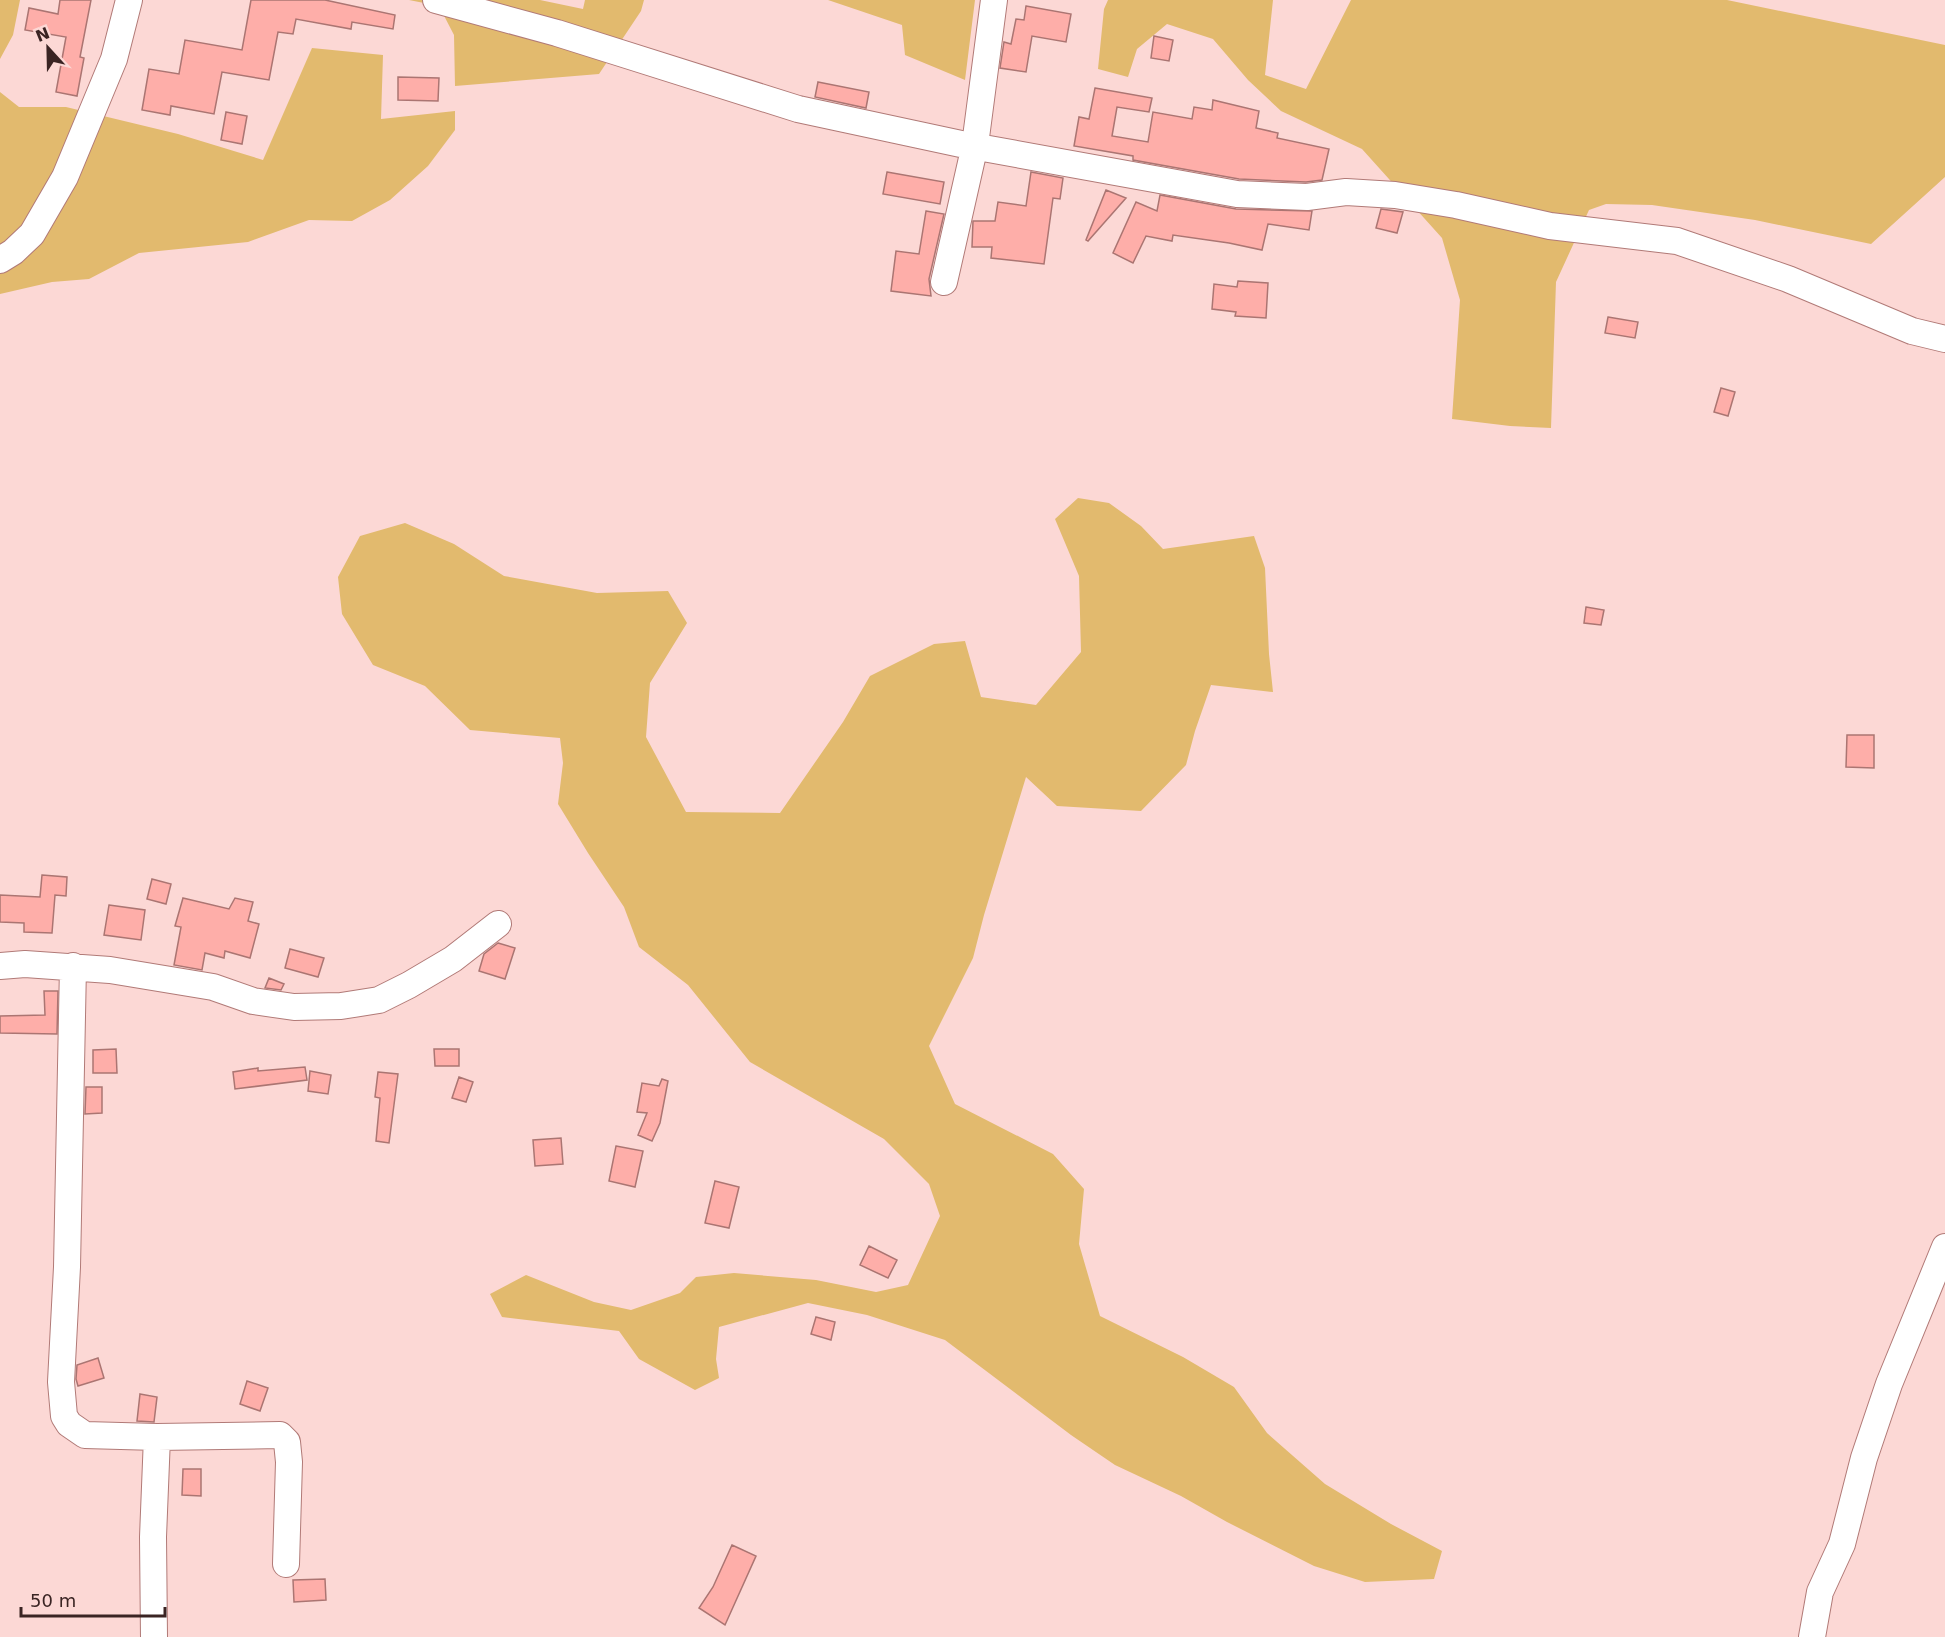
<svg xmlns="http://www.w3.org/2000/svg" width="1945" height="1637" viewBox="0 0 1945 1637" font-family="'DejaVu Sans',sans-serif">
<rect width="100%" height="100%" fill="#fcd8d5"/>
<path fill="#e2ba6e" d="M0,0H20L13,35L0,59Z
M409,0H540L583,9L585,0H644L641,11L599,74L455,86L454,35L439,6Z
M828,0H975L965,80L905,55L902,25Z
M1108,0H1273L1265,75L1306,89L1351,0H1727L1945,45V177L1871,244L1755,220L1652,205L1606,204L1589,210L1556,282L1551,428L1510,426L1452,419L1460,300L1442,238L1362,149L1281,111L1248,80L1213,39L1167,24L1137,49L1128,77L1098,69L1104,9Z
M312,48L383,55L381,119L455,111V130L428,166L390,200L352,221L309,220L248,242L139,253L89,279L52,282L0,294V92L19,107H66L178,134L263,160Z
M1078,498L1109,503L1141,526L1163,549L1254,536L1265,568L1269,654L1273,692L1211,685L1195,731L1186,765L1141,811L1057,806L1026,777L984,915L973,958L929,1046L955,1104L1053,1154L1084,1189L1079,1244L1100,1316L1183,1357L1234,1387L1267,1433L1325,1484L1391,1524L1442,1551L1434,1579L1365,1582L1314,1566L1227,1522L1181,1496L1115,1465L1071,1435L945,1340L867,1315L808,1303L719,1327L716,1359L719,1378L695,1390L639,1359L619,1331L502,1317L490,1294L526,1275L594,1302L631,1310L680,1293L696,1277L734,1273L816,1280L876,1292L908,1285L940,1216L929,1184L884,1139L750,1062L688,985L639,947L624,907L588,853L558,804L563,763L560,738L470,730L425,686L373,665L342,614L338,577L360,536L405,523L454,544L504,576L597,593L668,591L687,623L650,683L646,737L686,812L780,813L843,722L870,676L934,644L965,641L981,697L1036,705L1081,652L1079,576L1055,519Z"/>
<path fill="#feaea9" stroke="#ab7572" stroke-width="1.5" d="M60,0H91L80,57L84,58L77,96L56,92L66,37L25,30L29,8L58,14Z
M251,0H325L395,15L393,29L352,22L351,29L296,19L293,34L278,32L269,80L222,72L214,114L171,106L170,115L142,110L149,69L179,74L185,40L242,50Z
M1026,6L1071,14L1066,42L1032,36L1026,72L1000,68L1004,42L1011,44L1016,19L1024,20Z
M1154,36L1173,40L1169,61L1151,58Z
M398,77L439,78L438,101L398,100Z
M818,82L869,92L866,108L815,97Z
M1095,88L1152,98L1149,112L1117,107L1112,136L1148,142L1153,112L1192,119L1194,107L1212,110L1213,100L1259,111L1256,128L1278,133L1277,138L1329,149L1322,180L1306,182L1239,179L1133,160V156L1074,146L1079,117L1089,119Z
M226,112L247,116L242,144L221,140Z
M887,172L944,182L940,204L883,194Z
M1031,172L1063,178L1060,199L1053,198L1044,264L991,258L992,247H972L973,221H995L998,202L1026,206Z
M1106,190L1126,198L1088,241L1086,240Z
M1160,195L1236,209L1312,211L1309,230L1268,224L1262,250L1229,243L1173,235L1172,241L1146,236L1133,263L1113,253L1136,202L1157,211Z
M1381,209L1403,212L1397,233L1376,228Z
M926,211L944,214L929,279L931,296L891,291L896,251L919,254Z
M1238,281L1268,283L1266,318L1235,316L1236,312L1212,309L1214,284L1237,287Z
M1608,317L1638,322L1635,338L1605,333Z
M1721,388L1735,392L1728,416L1714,412Z
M1586,607L1604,610L1601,625L1584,623Z
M1847,735H1874V768L1846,767Z
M42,875L67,877L66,896L55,895L52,933L24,932V923L0,922V895L40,897Z
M152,879L171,884L166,904L147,899Z
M183,898L229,909L235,898L253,902L248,921L259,924L250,958L225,951L224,958L205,953L202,970L174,965L181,927L175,926Z
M109,905L145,910L141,940L104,935Z
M498,943L515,948L505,979L479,971L484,954Z
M290,949L324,958L318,977L285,968Z
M269,978L284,984L281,990L265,988Z
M44,991H58L57,1034L0,1033V1016L45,1015Z
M116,1049L117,1073H93V1050Z
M434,1049H459V1066H435Z
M305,1067L307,1080L235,1089L233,1072L258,1068V1071Z
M310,1071L331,1075L328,1094L308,1091Z
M378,1072L398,1074L389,1143L376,1141L380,1098L375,1097Z
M459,1077L473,1082L466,1102L452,1098Z
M662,1079L668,1081L660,1123L652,1141L638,1135L647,1113L637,1112L642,1083L659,1086Z
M86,1087H102V1113L85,1114Z
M561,1138L563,1164L535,1166L533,1140Z
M616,1146L643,1151L635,1187L609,1181Z
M715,1181L739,1187L729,1228L705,1223Z
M869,1246L897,1260L888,1278L860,1265Z
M816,1317L835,1322L831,1340L811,1334Z
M98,1358L104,1378L78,1386L76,1379L77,1365Z
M247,1381L268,1388L260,1411L240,1404Z
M140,1394L157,1397L154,1422L137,1421Z
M183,1469H201V1496L182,1495Z
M732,1545L756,1556L725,1625L699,1608L713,1587Z
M325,1579L326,1600L294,1602L293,1580Z"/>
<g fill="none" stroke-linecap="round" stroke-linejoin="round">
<g stroke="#b17a77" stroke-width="28">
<path id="minor" d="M436,0L557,33L798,109L961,144L1237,194L1307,197L1346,192L1395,195L1456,205L1550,226L1677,241L1788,279L1912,331L1945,339
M0,260L13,252L32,234L65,177L114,59L129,0
M944,282L975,145L994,0
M0,966L25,964L110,970L213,987L253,1001L294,1007L341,1006L379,1000L409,985L453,959L498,924
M73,966L67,1267L61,1382L64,1416L69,1424L85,1435L157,1437L280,1435L287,1442L289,1462L286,1564
M154,1637L153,1537L157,1437
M1812,1637L1820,1592L1842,1544L1864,1458L1889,1384L1945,1247"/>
</g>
<use href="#minor" stroke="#fff" stroke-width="26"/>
</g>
<g transform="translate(48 48) rotate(338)" stroke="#fcd8d5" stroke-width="4.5" paint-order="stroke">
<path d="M0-4.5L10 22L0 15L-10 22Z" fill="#3a2423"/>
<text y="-9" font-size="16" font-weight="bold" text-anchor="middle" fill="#3a2423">N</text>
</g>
<path d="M21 1607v9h144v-9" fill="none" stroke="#3a2423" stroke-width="3"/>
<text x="30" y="1607" font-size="18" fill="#3a2423" stroke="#fcd8d5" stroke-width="4.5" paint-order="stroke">50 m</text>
</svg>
